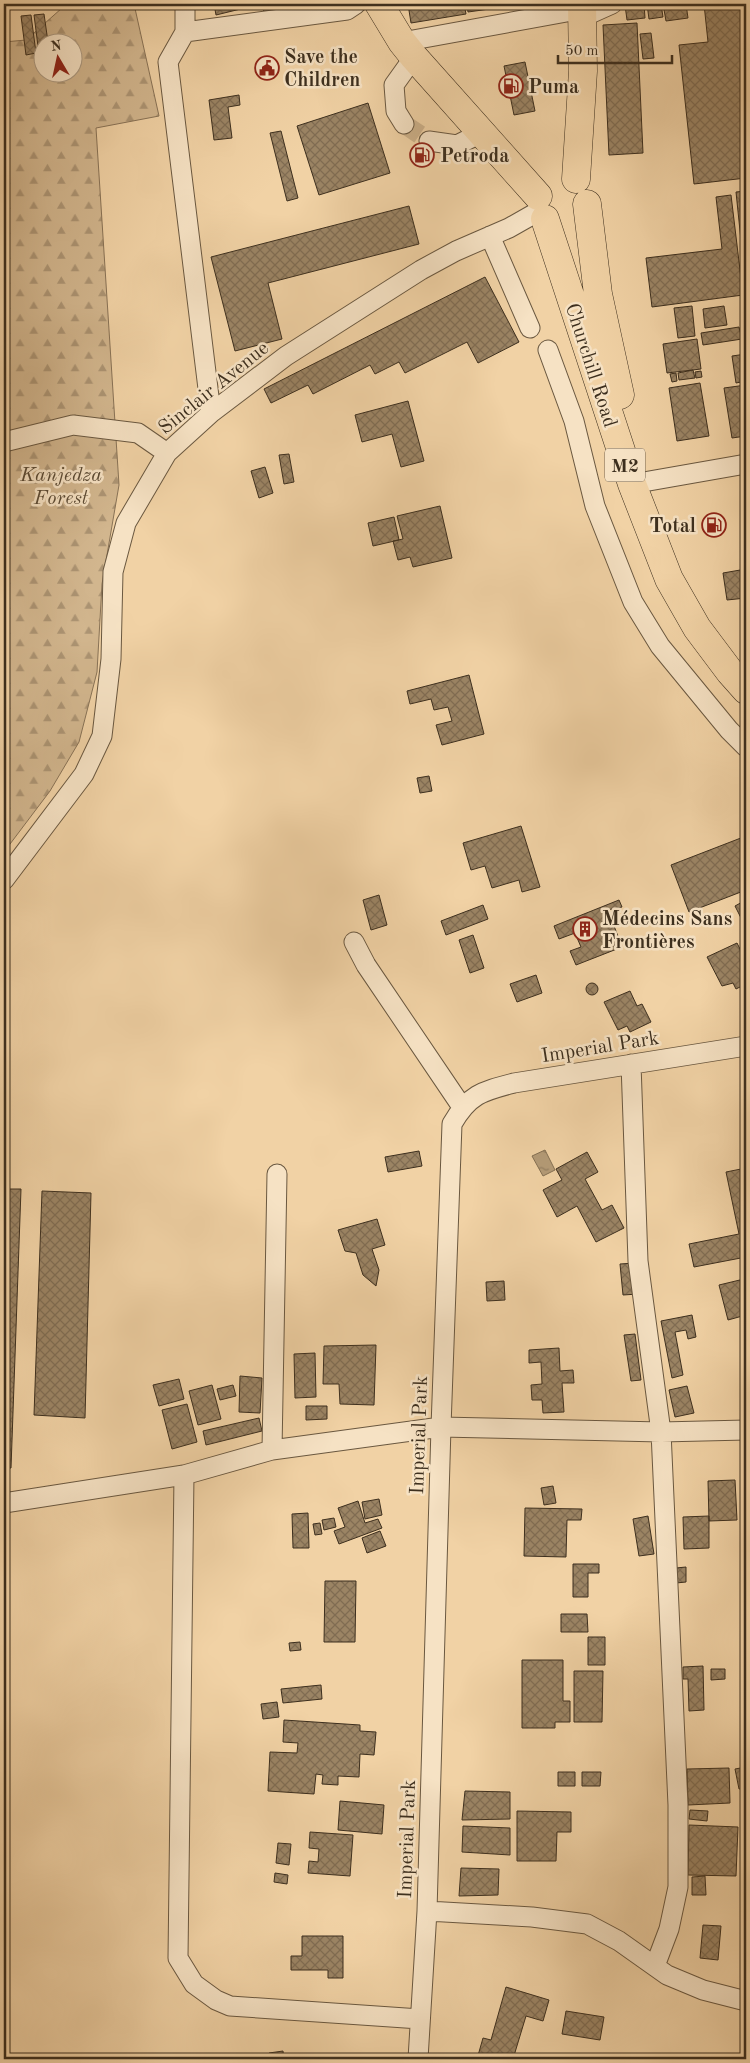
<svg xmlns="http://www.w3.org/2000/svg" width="750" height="2063" viewBox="0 0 750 2063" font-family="'Old Standard TT',serif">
<defs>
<pattern id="forest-firs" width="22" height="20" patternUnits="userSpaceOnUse" patternTransform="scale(1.25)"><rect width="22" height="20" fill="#d2b68e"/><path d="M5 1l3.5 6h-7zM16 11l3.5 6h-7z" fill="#ac9473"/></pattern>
<pattern id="water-ripples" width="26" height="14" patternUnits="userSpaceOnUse" patternTransform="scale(1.25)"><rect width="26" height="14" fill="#b49b77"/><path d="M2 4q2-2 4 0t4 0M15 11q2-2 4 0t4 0" fill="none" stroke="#947f61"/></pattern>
<pattern id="building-cross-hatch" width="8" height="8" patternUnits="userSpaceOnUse" patternTransform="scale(1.25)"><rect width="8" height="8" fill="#9b8464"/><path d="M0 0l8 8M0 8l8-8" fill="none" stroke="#806c52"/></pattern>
</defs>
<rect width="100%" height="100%" fill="#f1d2a5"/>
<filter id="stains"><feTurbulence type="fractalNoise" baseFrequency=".004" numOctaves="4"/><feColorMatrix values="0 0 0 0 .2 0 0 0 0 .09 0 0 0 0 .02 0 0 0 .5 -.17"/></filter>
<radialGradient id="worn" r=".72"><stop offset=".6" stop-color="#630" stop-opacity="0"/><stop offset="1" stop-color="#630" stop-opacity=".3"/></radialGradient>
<path fill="url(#forest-firs)" stroke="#887256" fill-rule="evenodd" d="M91,4H134L159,116L96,128L119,485L102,584L97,672L79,742L50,791L4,852V42L26,40L62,8ZM42,42H72V72H42Z"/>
<path fill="url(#water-ripples)" stroke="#847053" d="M545,1150L555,1170L543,1176L532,1156Z"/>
<path fill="url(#building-cross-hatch)" stroke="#3d2f1e" d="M263 8a6 6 0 1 1 12 0a6 6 0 1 1-12 0Z
M214,4H261L216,15Z
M279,4H305L280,10Z
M408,4H464L466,14L411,23Z
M467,4H503L504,7L468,12Z
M507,4H531L507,8Z
M644,4L645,18L627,20L625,5Z
M647,4H661L663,17L649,19Z
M663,4H686L688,18L666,21Z
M704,4H746V178L694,184L679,45L708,42Z
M44,14L48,42H42V54H39L34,15Z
M31,15L36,53L26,55L21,16Z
M637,23L643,153L609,155L603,25Z
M651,33L654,58L643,59L640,34Z
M525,62L535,111L514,115L504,66Z
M239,95L240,105L228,107L232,138L214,140L209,100Z
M368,103L390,173L319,195L297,126Z
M281,131L298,198L287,201L270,133Z
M746,191V289L736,192Z
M731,195L743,295L652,307L646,258L722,249L716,197Z
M409,206L419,244L268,283L282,339L235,351L211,257Z
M485,277L519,342L478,363L467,342L405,373L399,362L375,374L370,365L313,394L308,385L271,403L264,389Z
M692,306L695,336L678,338L674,308Z
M724,306L727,325L705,328L703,309Z
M739,327L742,339L703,345L701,333Z
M697,339L701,369L667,373L663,344Z
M746,354V381L736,383L732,356Z
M693,370L695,378L679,380L678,373Z
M701,371L702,377L696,378L695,372Z
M676,373L677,381L672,382L670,374Z
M700,383L709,436L677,441L669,388Z
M746,385V436L732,438L724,388Z
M408,401L424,461L401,467L392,434L362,442L355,415Z
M289,454L294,482L284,484L279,455Z
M265,467L273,493L259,498L251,471Z
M440,506L452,558L413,567L410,557L398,560L393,541L403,539L397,516Z
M394,517L399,540L373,546L368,523Z
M746,569V598L727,600L723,573Z
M469,675L484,734L442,745L436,725L452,721L448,707L434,710L431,699L410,704L407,691Z
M429,776L432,791L420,793L417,778Z
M521,826L540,887L522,892L519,880L492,888L485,866L471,870L463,843Z
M746,836V890L689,912L671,865Z
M379,895L387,925L371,930L363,900Z
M619,900L622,907L608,910L622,947L576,965L570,951L581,947L575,933L559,939L554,926Z
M746,900V928L735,906Z
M483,905L488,919L446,935L441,921Z
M473,935L484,968L470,973L459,940Z
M746,940V952L741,943Z
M737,943L746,961V984L736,989L733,983L722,986L707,957Z
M536,975L542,993L517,1002L510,984Z
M586 989a6 6 0 1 1 12 0a6 6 0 1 1-12 0Z
M630,991L637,1006L642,1004L651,1022L630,1032L627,1026L618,1030L604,1002Z
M419,1151L422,1166L388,1172L385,1157Z
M587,1152L598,1172L585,1179L602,1210L612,1205L624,1228L596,1242L577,1206L557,1217L543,1190L562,1180L556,1169Z
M746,1168V1257L694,1267L689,1244L739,1234L726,1172Z
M4,1189H21L11,1468H4Z
M42,1191L91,1193L85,1418L34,1415Z
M377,1219L385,1245L372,1249L379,1270L376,1286L363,1275L356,1253L345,1251L338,1230Z
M635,1263L638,1294L623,1295L620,1264Z
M744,1279L746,1287V1315L728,1320L719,1285Z
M504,1281L505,1300L487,1301L486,1282Z
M692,1315L696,1337L688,1339L686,1330L675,1332L683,1375L672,1378L661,1321Z
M635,1334L641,1380L631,1381L624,1335Z
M376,1345L374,1405L340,1404L339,1384H323L324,1346Z
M559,1348L560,1371L573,1370L574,1383H562L564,1412L543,1413L542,1400H532L531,1385L542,1384L541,1362L529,1363V1350Z
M315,1353L316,1397L295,1398L294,1354Z
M240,1376L262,1378L260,1413L239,1412Z
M179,1379L184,1399L159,1406L153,1385Z
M212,1385L221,1419L198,1425L189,1391Z
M233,1385L236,1396L220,1400L217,1389Z
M687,1386L694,1413L675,1417L669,1390Z
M187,1404L197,1442L172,1449L162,1410Z
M306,1406H327V1419L306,1420Z
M259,1418L262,1431L206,1445L203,1431Z
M735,1480L737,1520L709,1521L708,1481Z
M553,1486L556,1503L544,1505L541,1488Z
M379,1499L382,1515L365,1519L362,1502Z
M358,1501L365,1523L378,1519L382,1528L339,1544L334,1531L345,1527L338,1508Z
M742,1502H746V1552H745Z
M525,1508L582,1509L581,1520H567L566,1557L524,1556Z
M308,1513L309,1548H293L292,1514Z
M648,1516L654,1554L639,1556L633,1519Z
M709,1516V1548L684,1549L683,1517Z
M334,1518L336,1527L324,1530L322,1520Z
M320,1523L322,1534L315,1535L313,1524Z
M380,1531L386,1546L367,1553L362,1538Z
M573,1564H599V1573H588V1597H573Z
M686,1567V1582L676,1583V1568Z
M325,1581H356L355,1642H324Z
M561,1614H587L588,1632H561Z
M588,1637H605V1665H588Z
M300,1642L301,1650L290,1651L289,1643Z
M522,1660H563V1701H570V1722H555V1728H522Z
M703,1666L704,1710L689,1711L688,1679H683V1667Z
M711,1669H725V1679L711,1680Z
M574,1671H603L602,1722H574Z
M321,1685L322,1699L283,1703L281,1689Z
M277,1702L279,1717L263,1719L261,1704Z
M284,1720L360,1725V1731L376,1732L374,1755L360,1754L359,1777L338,1776V1785L322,1784L323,1775L316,1774L314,1794L268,1791L270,1752L297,1753L298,1743L283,1742Z
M746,1767V1788L739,1789L735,1769Z
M729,1768L730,1803L688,1805L687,1769Z
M558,1772H575V1786H558Z
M582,1772H601L600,1786H582Z
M465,1791L510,1792V1819L462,1820Z
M340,1801L384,1805L382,1834L338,1830Z
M690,1810L708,1811L707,1821L689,1819Z
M517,1811L571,1812V1832H557L556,1861H517Z
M689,1825L738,1827L736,1876L688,1875Z
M463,1826L510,1828V1855L462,1852Z
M310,1832L353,1835L350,1876L308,1873L309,1861L318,1862L319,1849L309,1848Z
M278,1843L291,1844L289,1865L276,1863Z
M461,1868L499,1869L498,1895L459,1896Z
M275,1873L288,1875L287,1884L274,1882Z
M705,1876L706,1895H692V1877Z
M703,1925L721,1926L718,1960L700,1958Z
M302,1936H343V1978H328V1970H291V1956H302Z
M506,1987L549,2000L543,2021L526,2016L513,2059H477L483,2038L491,2040Z
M566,2011L604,2017L600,2040L562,2034Z
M283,2051L284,2059H270L269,2053Z"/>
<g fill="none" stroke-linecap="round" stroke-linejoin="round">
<path stroke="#cdb18a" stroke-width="19" stroke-dasharray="19 9" stroke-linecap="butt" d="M404,124L429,141"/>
<g stroke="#6a5840" stroke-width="21">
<path id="minor" d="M185,4V32L168,62L211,413
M583,17L612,4
M185,32L347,10L356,4
M402,42L583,9
M404,124L396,111L394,85L414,57
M429,141L457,145L481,133
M490,236L530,328
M548,350L574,421L595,506L633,602L660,646L729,730L746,747
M4,442L73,425L138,433L167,453
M632,484L746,464
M4,880L84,774L102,736L111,659L113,572L126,523L167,453L211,413L286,356L421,270L456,251L509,228L539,211
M354,942L366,965L462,1107
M631,1064L638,1261L661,1432L678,1805V1887L669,1929L655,1966
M272,1450L277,1174
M184,1475L178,1958L194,1984L216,2000L230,2006L420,2019
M4,1503L184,1475L272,1450L441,1427L661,1432L746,1430
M427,1911L532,1917L587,1924L619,1941L667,1975L703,1990L746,2001
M418,2059L427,1911L441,1427L452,1124C469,1094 483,1091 514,1083L746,1046"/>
</g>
<g stroke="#3d2f1e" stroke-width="29">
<path id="highway" d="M379,4L402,42L414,57L538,196
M576,179L583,71L582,4
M587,204L598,294L620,395
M545,219L632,484L669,579L697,628L730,672L746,690"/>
</g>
<use href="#minor" stroke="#f6e2c4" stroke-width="19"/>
<use href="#highway" stroke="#f1d2a5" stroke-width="28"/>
</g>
<defs>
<g id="civic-ring" transform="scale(1.25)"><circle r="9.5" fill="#f6e2c4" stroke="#8f2418" stroke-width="1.5"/><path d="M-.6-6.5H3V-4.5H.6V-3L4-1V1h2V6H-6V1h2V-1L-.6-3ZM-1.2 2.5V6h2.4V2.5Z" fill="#8f2418"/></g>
<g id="fuel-ring" transform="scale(1.25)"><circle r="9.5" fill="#f6e2c4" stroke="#8f2418" stroke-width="1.5"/><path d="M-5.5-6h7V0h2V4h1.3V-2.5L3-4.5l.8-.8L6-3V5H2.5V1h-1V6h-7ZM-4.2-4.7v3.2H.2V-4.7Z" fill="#8f2418"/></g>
<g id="building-ring" transform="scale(1.25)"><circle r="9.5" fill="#f6e2c4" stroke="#8f2418" stroke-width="1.5"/><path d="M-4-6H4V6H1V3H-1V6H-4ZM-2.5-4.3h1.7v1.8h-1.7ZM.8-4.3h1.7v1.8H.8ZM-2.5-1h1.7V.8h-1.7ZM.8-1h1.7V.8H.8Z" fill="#8f2418"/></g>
</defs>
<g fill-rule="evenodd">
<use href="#civic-ring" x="267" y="68"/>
<use href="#fuel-ring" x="511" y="86"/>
<use href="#fuel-ring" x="422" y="155"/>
<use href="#fuel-ring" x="714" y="525"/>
<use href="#building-ring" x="585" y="929"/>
</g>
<g text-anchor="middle" stroke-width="5" stroke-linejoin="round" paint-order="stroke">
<rect fill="#f6e2c4" stroke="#746550" stroke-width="1" x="605" y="448.5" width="40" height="33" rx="4"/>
<g font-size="19" font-weight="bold" fill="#3d2f1e">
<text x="625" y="472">M2</text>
</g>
<g font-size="20" font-weight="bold" fill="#3d2f1e" stroke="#f6e2c4" text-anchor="start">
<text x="284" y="63">Save the<tspan x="284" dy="23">Children</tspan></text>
<text x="528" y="93">Puma</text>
<text x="440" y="162">Petroda</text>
<text x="696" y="532" text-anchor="end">Total</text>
<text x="602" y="925">Médecins Sans<tspan x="602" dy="23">Frontières</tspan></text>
</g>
<g font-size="20" fill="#3d2f1e" stroke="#f6e2c4">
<text transform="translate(592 365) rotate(72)" y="7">Churchill Road</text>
<text transform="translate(213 387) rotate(-39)" y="7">Sinclair Avenue</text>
<text transform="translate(600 1046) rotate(-9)" y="7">Imperial Park</text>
<text transform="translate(418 1435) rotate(-88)" y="7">Imperial Park</text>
<text transform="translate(406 1839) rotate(-88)" y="7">Imperial Park</text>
</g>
<g font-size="20" font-style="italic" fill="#5b4a34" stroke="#f6e2c4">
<text x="61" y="481">Kanjedza<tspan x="61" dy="23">Forest</tspan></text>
</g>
</g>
<rect width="750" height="2063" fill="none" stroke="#f1d2a5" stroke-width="20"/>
<rect x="5" y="5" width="740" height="2053" fill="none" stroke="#3d2f1e" stroke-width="2.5"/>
<rect x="10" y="10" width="730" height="2043" fill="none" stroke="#3d2f1e"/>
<g transform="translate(58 58) rotate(351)"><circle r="24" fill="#f6e2c4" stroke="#ac9a82"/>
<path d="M0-4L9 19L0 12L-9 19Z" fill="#8f2418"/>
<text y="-8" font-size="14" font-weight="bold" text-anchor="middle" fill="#3d2f1e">N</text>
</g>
<path d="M558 55v8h114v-8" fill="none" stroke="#3d2f1e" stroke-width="2.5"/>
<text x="565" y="55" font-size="15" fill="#3d2f1e" stroke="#f6e2c4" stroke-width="4" paint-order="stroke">50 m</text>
<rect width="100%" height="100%" filter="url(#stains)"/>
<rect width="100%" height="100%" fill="url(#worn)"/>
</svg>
